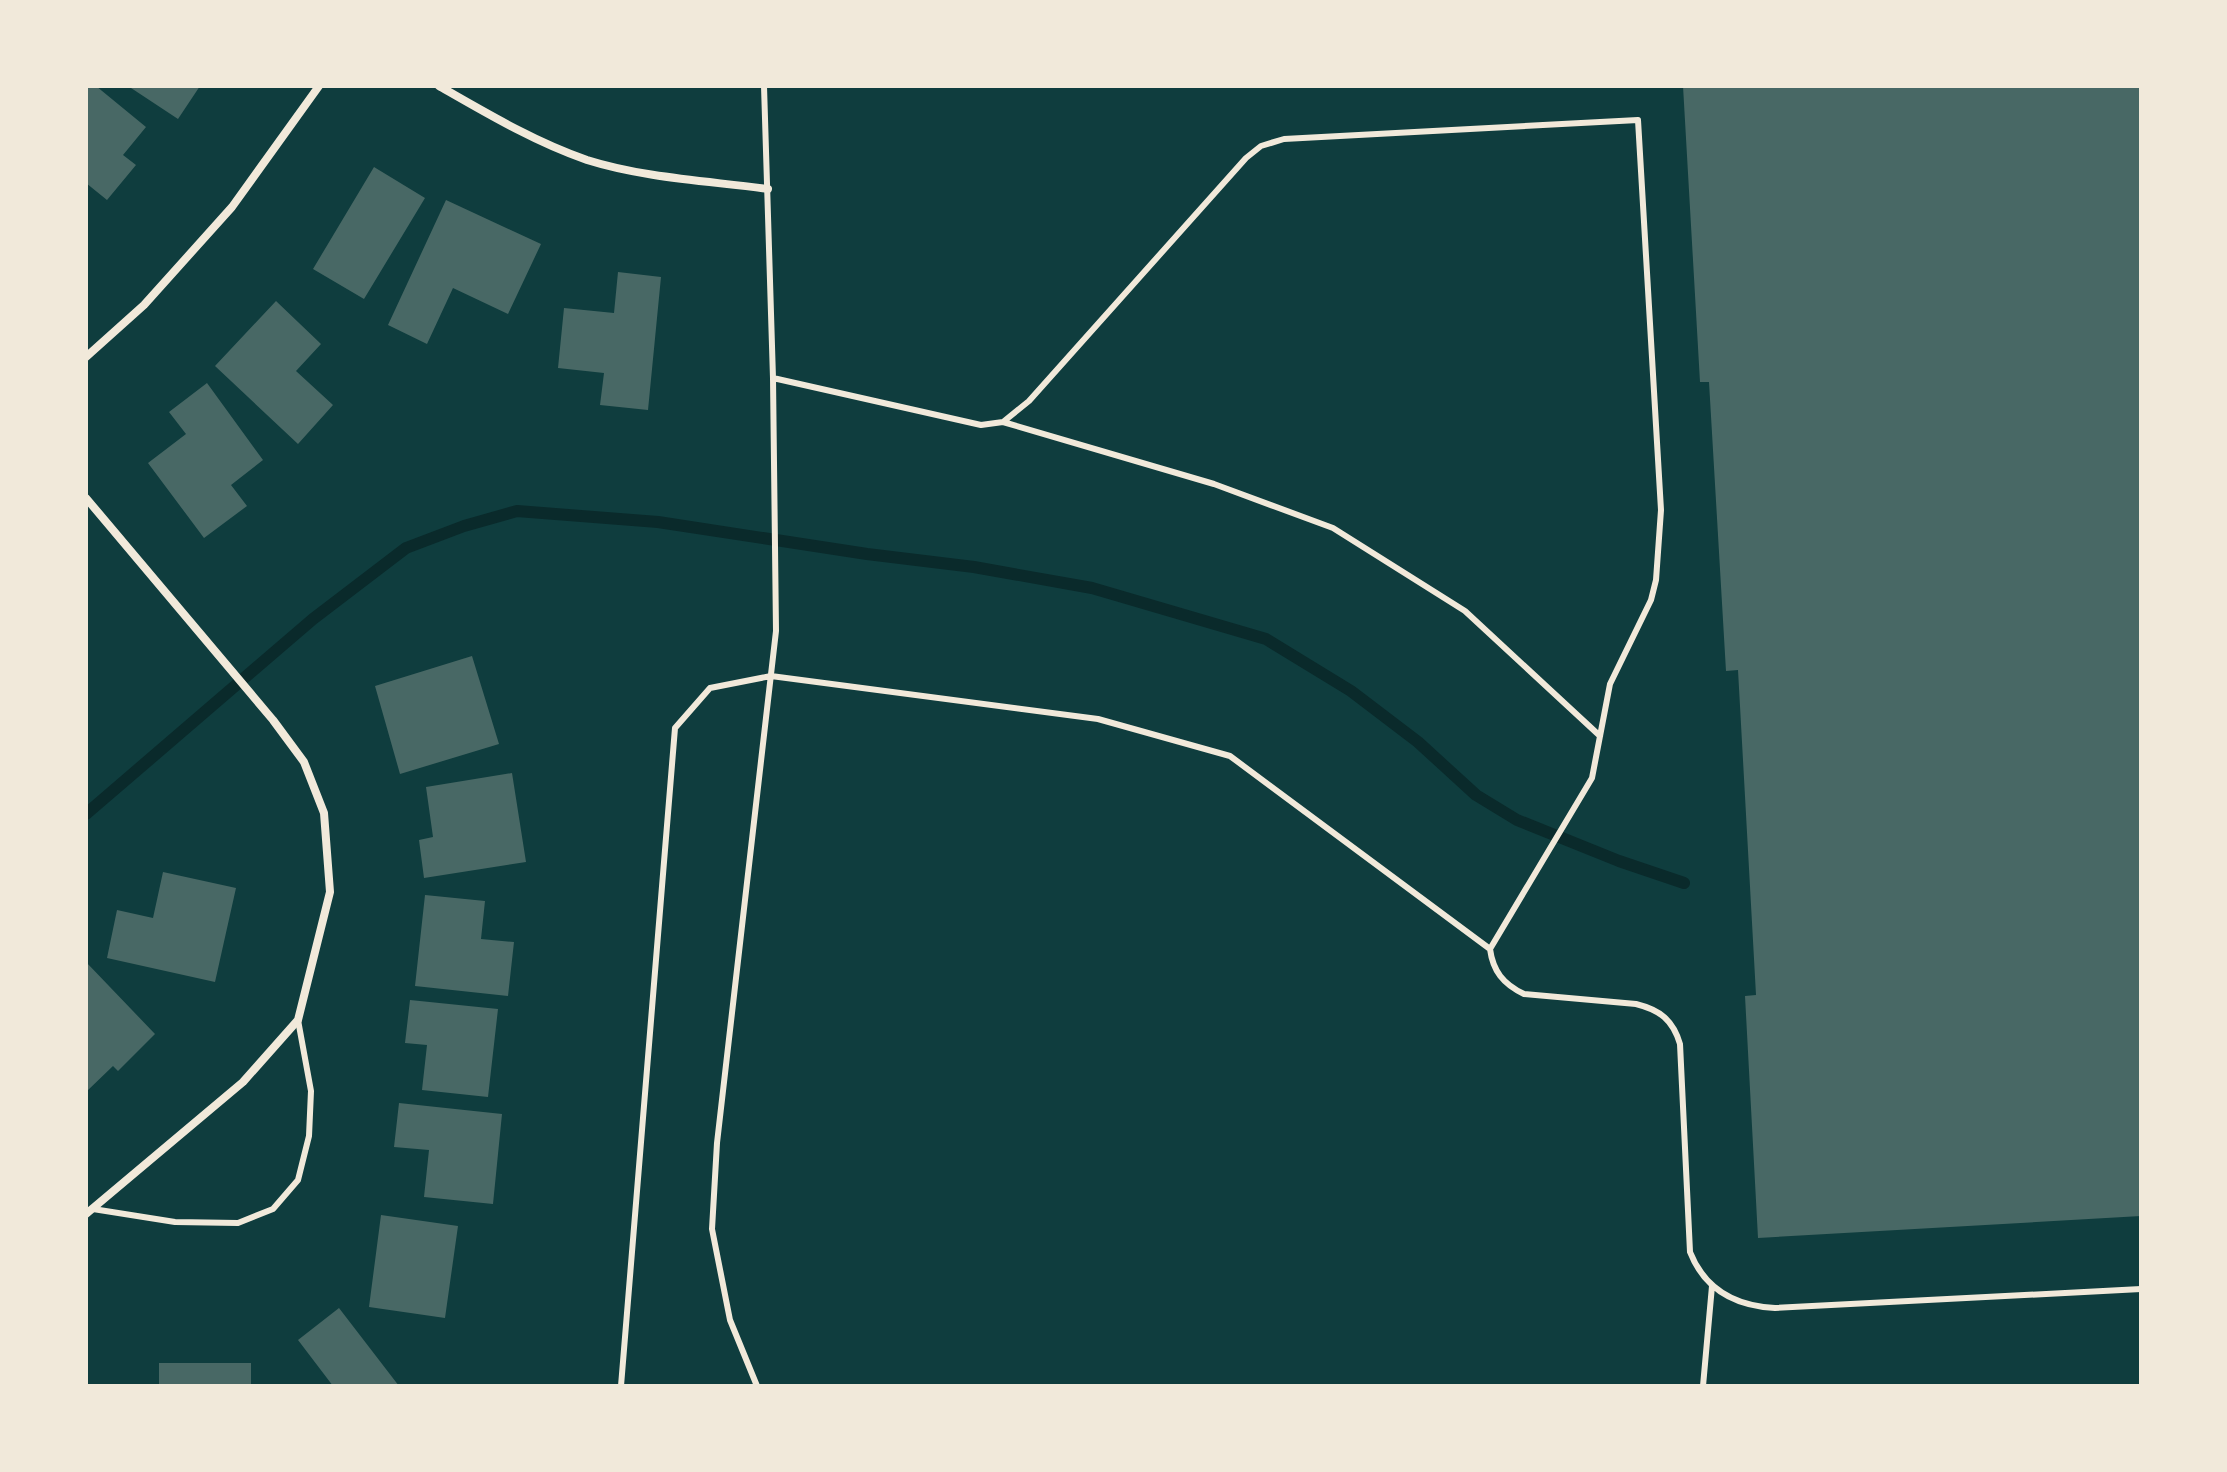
<svg xmlns="http://www.w3.org/2000/svg" width="2227" height="1472" viewBox="0 0 2227 1472" font-family="'Zilla Slab',serif">
<rect width="100%" height="100%" fill="#0f3d3e"/>
<g fill="none" stroke-linecap="round" stroke-linejoin="round">
<path stroke="#0a2a2b" stroke-width="12" d="M86,814L313,619L406,548L464,526L517,511L658,522L867,554L974,567L1092,588L1266,639L1351,691L1418,742L1476,795L1517,820L1619,861L1684,883"/>
</g>
<path fill="#486865" d="M88,86H96L146,127L123,155L136,165L107,200L86,183Z
M128,86H200L178,119Z
M1683,86H2141V1216L1758,1238L1745,996L1756,995L1738,670L1726,671L1709,382H1700Z
M374,167L425,198L364,299L313,269Z
M446,200L541,244L508,314L453,288L427,344L388,325Z
M618,272L661,277L648,410L600,405L604,373L558,368L564,308L614,313Z
M276,301L321,344L296,371L333,405L298,444L215,366Z
M207,383L263,460L231,485L247,506L204,538L148,463L186,434L169,412Z
M472,656L499,744L400,774L375,686Z
M512,773L526,862L424,878L419,840L433,837L426,787Z
M163,872L236,888L215,982L107,958L117,910L153,918Z
M425,895L485,901L481,939L514,942L508,996L415,986Z
M86,962L155,1034L118,1071L113,1066L86,1092Z
M410,1000L498,1009L488,1097L422,1090L427,1045L405,1043Z
M399,1103L502,1114L493,1204L424,1197L429,1150L394,1147Z
M381,1215L458,1226L445,1318L369,1307Z
M339,1308L399,1386H333L298,1340Z
M159,1363H251V1386H159Z"/>
<g fill="none" stroke-linecap="round" stroke-linejoin="round">
<path stroke="#f1e9da" stroke-width="6" d="M764,86L773,378L981,425L1003,422L1029,401L1246,158L1261,146L1284,139L1638,120L1661,510L1656,580L1651,600L1610,684L1592,778L1490,949C1493,971 1503,984 1524,994L1636,1004C1660,1010 1673,1020 1680,1044L1690,1252C1705,1290 1735,1306 1775,1308L2141,1289
M1003,422L1214,484L1333,528L1465,611L1600,736
M93,1209L175,1222L238,1223L273,1209L298,1180L309,1136L311,1091L298,1020
M621,1386L675,728L710,688L771,676L1098,719L1230,756L1490,949
M757,1386L730,1320L712,1229L717,1143L776,631L773,378
M1703,1386L1712,1286"/>
<path stroke="#f1e9da" stroke-width="8" d="M439,86C486,113 535,142 587,160C644,178 709,181 768,189
M86,357L144,305L232,207L319,86
M86,498L273,720L304,762L324,813L330,892L298,1020L243,1082L86,1214"/>
</g>
<rect width="2227" height="1472" fill="none" stroke="#f1e9da" stroke-width="176"/>
</svg>
